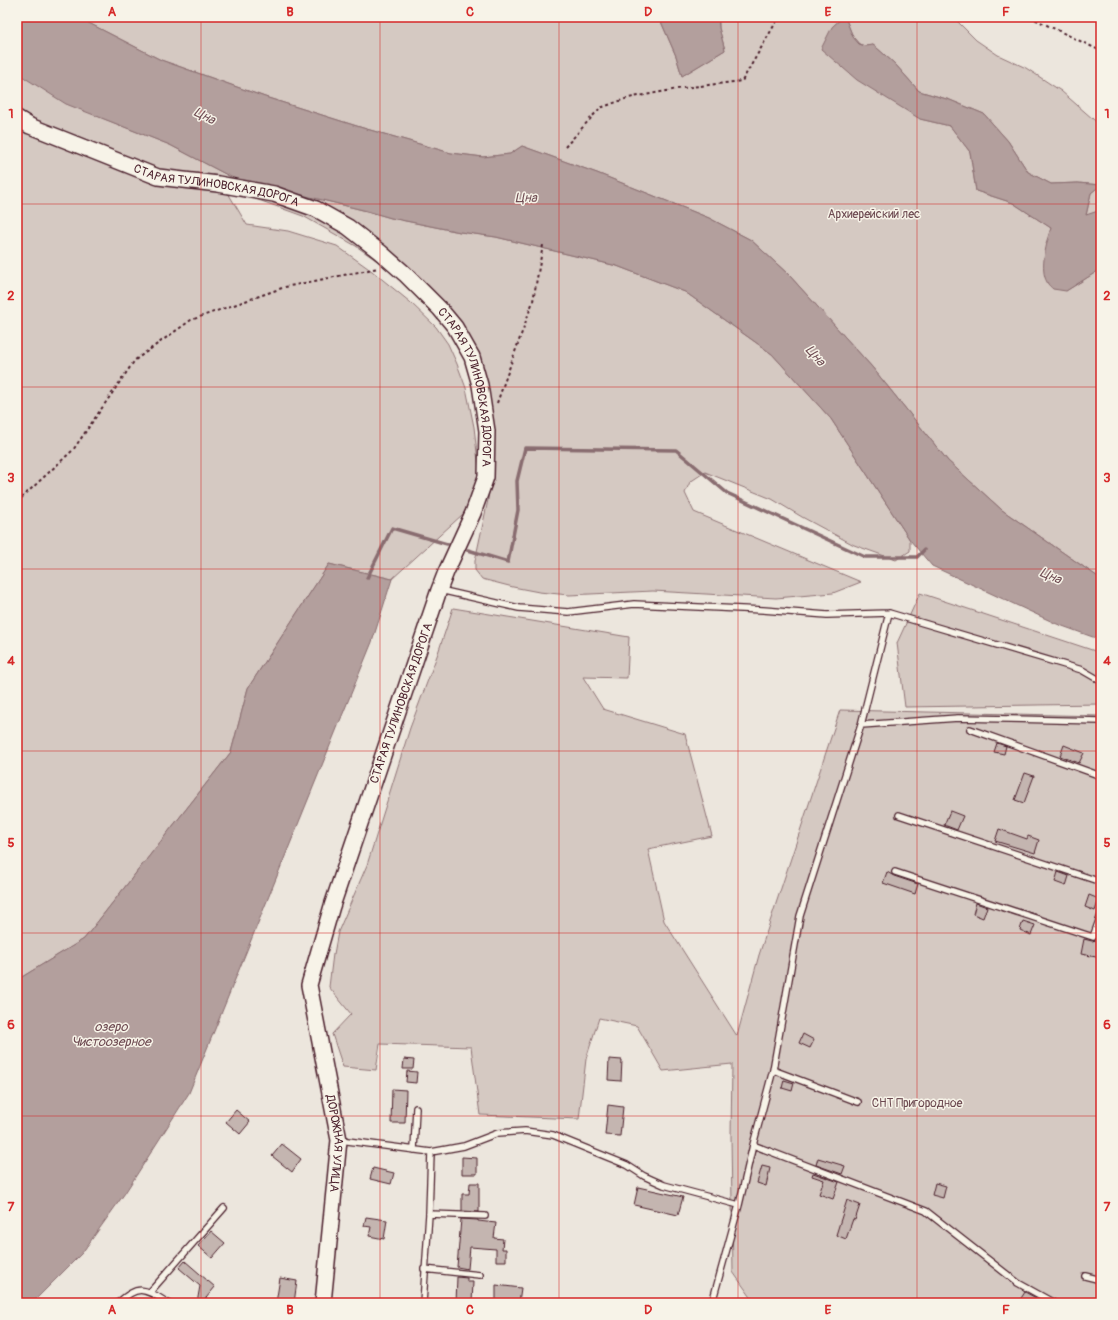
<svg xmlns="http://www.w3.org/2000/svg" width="1118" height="1320" viewBox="0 0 1118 1320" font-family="Pangolin,sans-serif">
<rect width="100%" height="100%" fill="#ece6dd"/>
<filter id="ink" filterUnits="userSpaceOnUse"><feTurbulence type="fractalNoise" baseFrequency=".025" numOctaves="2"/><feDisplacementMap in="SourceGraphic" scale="8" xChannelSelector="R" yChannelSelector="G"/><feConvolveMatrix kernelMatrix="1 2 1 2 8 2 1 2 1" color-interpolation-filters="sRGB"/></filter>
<g filter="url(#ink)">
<path fill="#d5c9c2" stroke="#907476" d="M77,17H659L676,56L682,76L725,50L719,28V17H843L832,27L920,119L950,126L970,152L976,191L1013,203L1051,228L1046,243L1066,291L1101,269V579L1002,510L948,461L872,367L789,275L751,240L709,218L597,173L522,146L510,154L483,157L451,153L363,128L265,97L161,60Z
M845,17H953L976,40L998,55L1026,68L1061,91L1101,126V210L1086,216L1091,193L1100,185L1078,183L1051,184L1028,172L1008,141L984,114L950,100L919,91L895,64L877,48L873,45L865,46L859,44L853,37Z
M17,73L102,118L170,145L233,178L367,211L391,218L460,232L496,237L617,266L685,292L772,354L831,419L910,540V551L896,560L854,545L802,517L772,499L705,472L690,482L685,493L694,512L861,582L833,593L776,598L653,591L569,595L539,592L513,587L482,579L475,570V561L488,500L491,470L479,398L459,340L437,311L400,277L356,246L303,216L253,198L228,193L247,225L288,231L337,246L372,271L410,302L436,327L448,344L457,364L466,388L474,427L480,479L475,503L392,579L329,564L248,688L231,752L84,939L17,980Z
M920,593L1101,653V704L905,707L897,643Z
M453,608L629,637L627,678L583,677L603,709L685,734L712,836L648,849L664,921L737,1036L759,955L840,710L1101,716V1303H755L733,1272L731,1137L732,1064L663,1071L637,1026L599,1018L586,1059L579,1119L480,1115L471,1047L380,1044L376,1070L343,1067L332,1034L351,1014L329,987L333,954H334L338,932L367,865L410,728L438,653Z"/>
<path fill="#b39f9d" stroke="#896c6f" d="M17,17H77L161,60L265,97L363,128L451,153L483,157L510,154L522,146L597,173L709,218L751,240L789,275L872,367L948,461L1002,510L1101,579V640L1057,624L932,566L910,540L831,419L772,354L685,292L617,266L496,237L460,232L391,218L367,211L233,178L170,145L66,104L17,73Z
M659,17H718L719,28L725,50L682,76L676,56Z
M843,17H845L853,37L859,44L865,46L873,45L877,48L895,64L919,91L950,100L984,114L1008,141L1028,172L1051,184L1078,183L1101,185L1091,193L1086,215L1101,210V269L1066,291L1053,289C1051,287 1048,285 1047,282C1039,269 1047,242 1051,228L1013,203L976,191L970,152L950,126L920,119L857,80L821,49L832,27Z
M329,564L392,579L372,642L189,1093L125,1193L82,1253L32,1303H17V980L84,939L231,752L248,688Z"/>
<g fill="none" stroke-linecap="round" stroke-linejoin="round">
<path stroke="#896c6f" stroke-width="3.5" d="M468,550L508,562L518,510L517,481L525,448L676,450L727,493L865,557H917L924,550
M367,578L392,528L447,544"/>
</g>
<path fill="#c4b5b0" stroke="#4a1f2b" d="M997,743L1006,746L1004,754L994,752Z
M1064,745L1084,753L1079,763L1060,756Z
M1025,773L1034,776L1024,803L1015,800Z
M950,811L963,816L957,830L944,825Z
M999,829L1027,839L1028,836L1039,840L1035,853L995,841Z
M887,872L894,876L918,884L915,894L883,883Z
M1058,872L1069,876L1066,886L1055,882Z
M1089,895L1099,899L1095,911L1085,907Z
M976,903L987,907L983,918L973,914Z
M1023,921L1035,925L1031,935L1020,930Z
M1084,939L1092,941L1096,940L1101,941V958L1081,954Z
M803,1034L814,1040L810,1048L799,1043Z
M404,1059L414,1060L413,1069H403Z
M609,1059L622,1060L621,1081L608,1080Z
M407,1071L417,1072L416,1083L406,1082Z
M784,1080L794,1083L792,1091L782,1088Z
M392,1089L406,1090L405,1123H391Z
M608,1105L623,1107L620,1136L605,1135Z
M236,1110L250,1122L240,1134L226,1122Z
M282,1144L301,1159L292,1172L272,1156Z
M462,1157L477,1158V1174H462Z
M818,1158L845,1166L842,1174L816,1165Z
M762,1166L770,1168L766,1186L757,1183Z
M373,1168L394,1173L391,1184L370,1179Z
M813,1173L839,1182L833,1199L819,1194L824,1180L812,1176Z
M470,1183H479V1212L462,1211V1194H469Z
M935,1183L946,1186L943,1198L932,1195Z
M638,1187L683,1197L678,1215L634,1205Z
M847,1200L860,1205L855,1220L853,1219L846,1239L836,1235Z
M366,1217L387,1220L384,1239L369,1236L371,1227L364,1226Z
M461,1219L478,1220V1221L496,1223L494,1238L503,1239L502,1249H506V1261H496V1249L470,1247L468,1269L457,1267Z
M211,1231L225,1243L212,1258L198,1246Z
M185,1261L215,1287L202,1303H197L200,1286L179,1268Z
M457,1277L467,1278V1282H473L472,1303H456Z
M280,1278L297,1281L294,1303H276Z
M496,1285L521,1288L519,1302L496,1301Z
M1025,1292L1036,1298L1033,1303H1018Z"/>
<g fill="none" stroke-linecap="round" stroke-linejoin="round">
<g stroke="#4a1f2b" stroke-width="8">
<path id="lane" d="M440,590L519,608L568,612L634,604L763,610L827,615L889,613L1082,670L1101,681
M861,725L889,613
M970,729L1101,776
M899,815L1101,882
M895,872L1093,937L1101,915
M773,1070L858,1102
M340,1140L431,1152L464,1146L498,1133L525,1131L553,1135L627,1165L644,1176L664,1185L739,1205
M753,1145L926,1211L1018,1283L1054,1303
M414,1150L416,1108
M429,1214L485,1216
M424,1269L480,1275
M1085,1276L1101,1280
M150,1292L224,1208
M118,1303C139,1283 145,1289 168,1303
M423,1303L429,1214L431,1152
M712,1303L739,1205L753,1145L773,1070L800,916L861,725L958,718L1101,721"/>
</g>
<g stroke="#4a1f2b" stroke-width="18">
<g id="secondary">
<path id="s1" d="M17,118L30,126L158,177L218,184L274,194L316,209L348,227L380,252L405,274L440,309L455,327L472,357L480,385L487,431L486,477L473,513L446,572L439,590L332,906L309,985L339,1140L323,1303"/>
</g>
</g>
<path stroke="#4a1f2b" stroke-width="2" stroke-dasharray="3 3" stroke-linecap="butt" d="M1030,17L1101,51
M565,147L600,108L628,98L683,88L742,81L779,17
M497,403L533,301L543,245
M17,502L73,450L135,360L191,320L285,287L378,268"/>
<use href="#lane" stroke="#f7f3e8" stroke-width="5.5"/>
<use href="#secondary" stroke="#f7f3e8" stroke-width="15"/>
</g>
</g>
<path fill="none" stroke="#d62828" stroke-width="1" stroke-opacity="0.55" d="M201,17V1303M380,17V1303M559,17V1303M738,17V1303M917,17V1303M17,204H1101M17,387H1101M17,569H1101M17,751H1101M17,933H1101M17,1116H1101"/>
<g text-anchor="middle" stroke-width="3" stroke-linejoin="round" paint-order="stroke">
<g font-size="12" fill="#4a1f2b" stroke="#f7f3e8">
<text dy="4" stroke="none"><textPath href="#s1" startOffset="212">СТАРАЯ ТУЛИНОВСКАЯ ДОРОГА</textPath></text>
<text dy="4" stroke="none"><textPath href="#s1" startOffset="560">СТАРАЯ ТУЛИНОВСКАЯ ДОРОГА</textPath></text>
<text transform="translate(401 703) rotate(-71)" y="4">СТАРАЯ ТУЛИНОВСКАЯ ДОРОГА</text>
<text dy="4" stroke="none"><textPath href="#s1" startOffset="1354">ДОРОЖНАЯ УЛИЦА</textPath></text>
</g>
<g font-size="12" fill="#6d4a51" stroke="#f7f3e8">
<text x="874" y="218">Архиерейский лес</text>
<text x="917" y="1107">СНТ Пригородное</text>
</g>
<g font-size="13" font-style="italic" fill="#6f4c53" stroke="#f7f3e8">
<text transform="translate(205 115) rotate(27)" y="5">Цна</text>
<text x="526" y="202">Цна</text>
<text transform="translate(816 355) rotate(49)" y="5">Цна</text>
<text transform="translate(1051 575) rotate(24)" y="5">Цна</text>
<text x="111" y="1031">озеро<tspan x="111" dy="15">Чистоозерное</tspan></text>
</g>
</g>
<rect width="1118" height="1320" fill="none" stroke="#f7f3e8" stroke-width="44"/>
<rect x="22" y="22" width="1074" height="1276" fill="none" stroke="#d62828" stroke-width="1.5"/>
<g font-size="13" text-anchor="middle" font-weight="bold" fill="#d62828">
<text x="112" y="16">A</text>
<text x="290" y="16">B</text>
<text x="470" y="16">C</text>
<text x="648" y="16">D</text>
<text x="828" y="16">E</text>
<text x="1006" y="16">F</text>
<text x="11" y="118">1</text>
<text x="1107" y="118">1</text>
<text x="11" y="300">2</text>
<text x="1107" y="300">2</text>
<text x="11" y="482">3</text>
<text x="1107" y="482">3</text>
<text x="11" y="665">4</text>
<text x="1107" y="665">4</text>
<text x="11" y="847">5</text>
<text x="1107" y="847">5</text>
<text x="11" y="1029">6</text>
<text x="1107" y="1029">6</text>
<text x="11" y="1211">7</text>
<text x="1107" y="1211">7</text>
<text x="112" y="1314">A</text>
<text x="290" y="1314">B</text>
<text x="470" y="1314">C</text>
<text x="648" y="1314">D</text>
<text x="828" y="1314">E</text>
<text x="1006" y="1314">F</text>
</g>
</svg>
